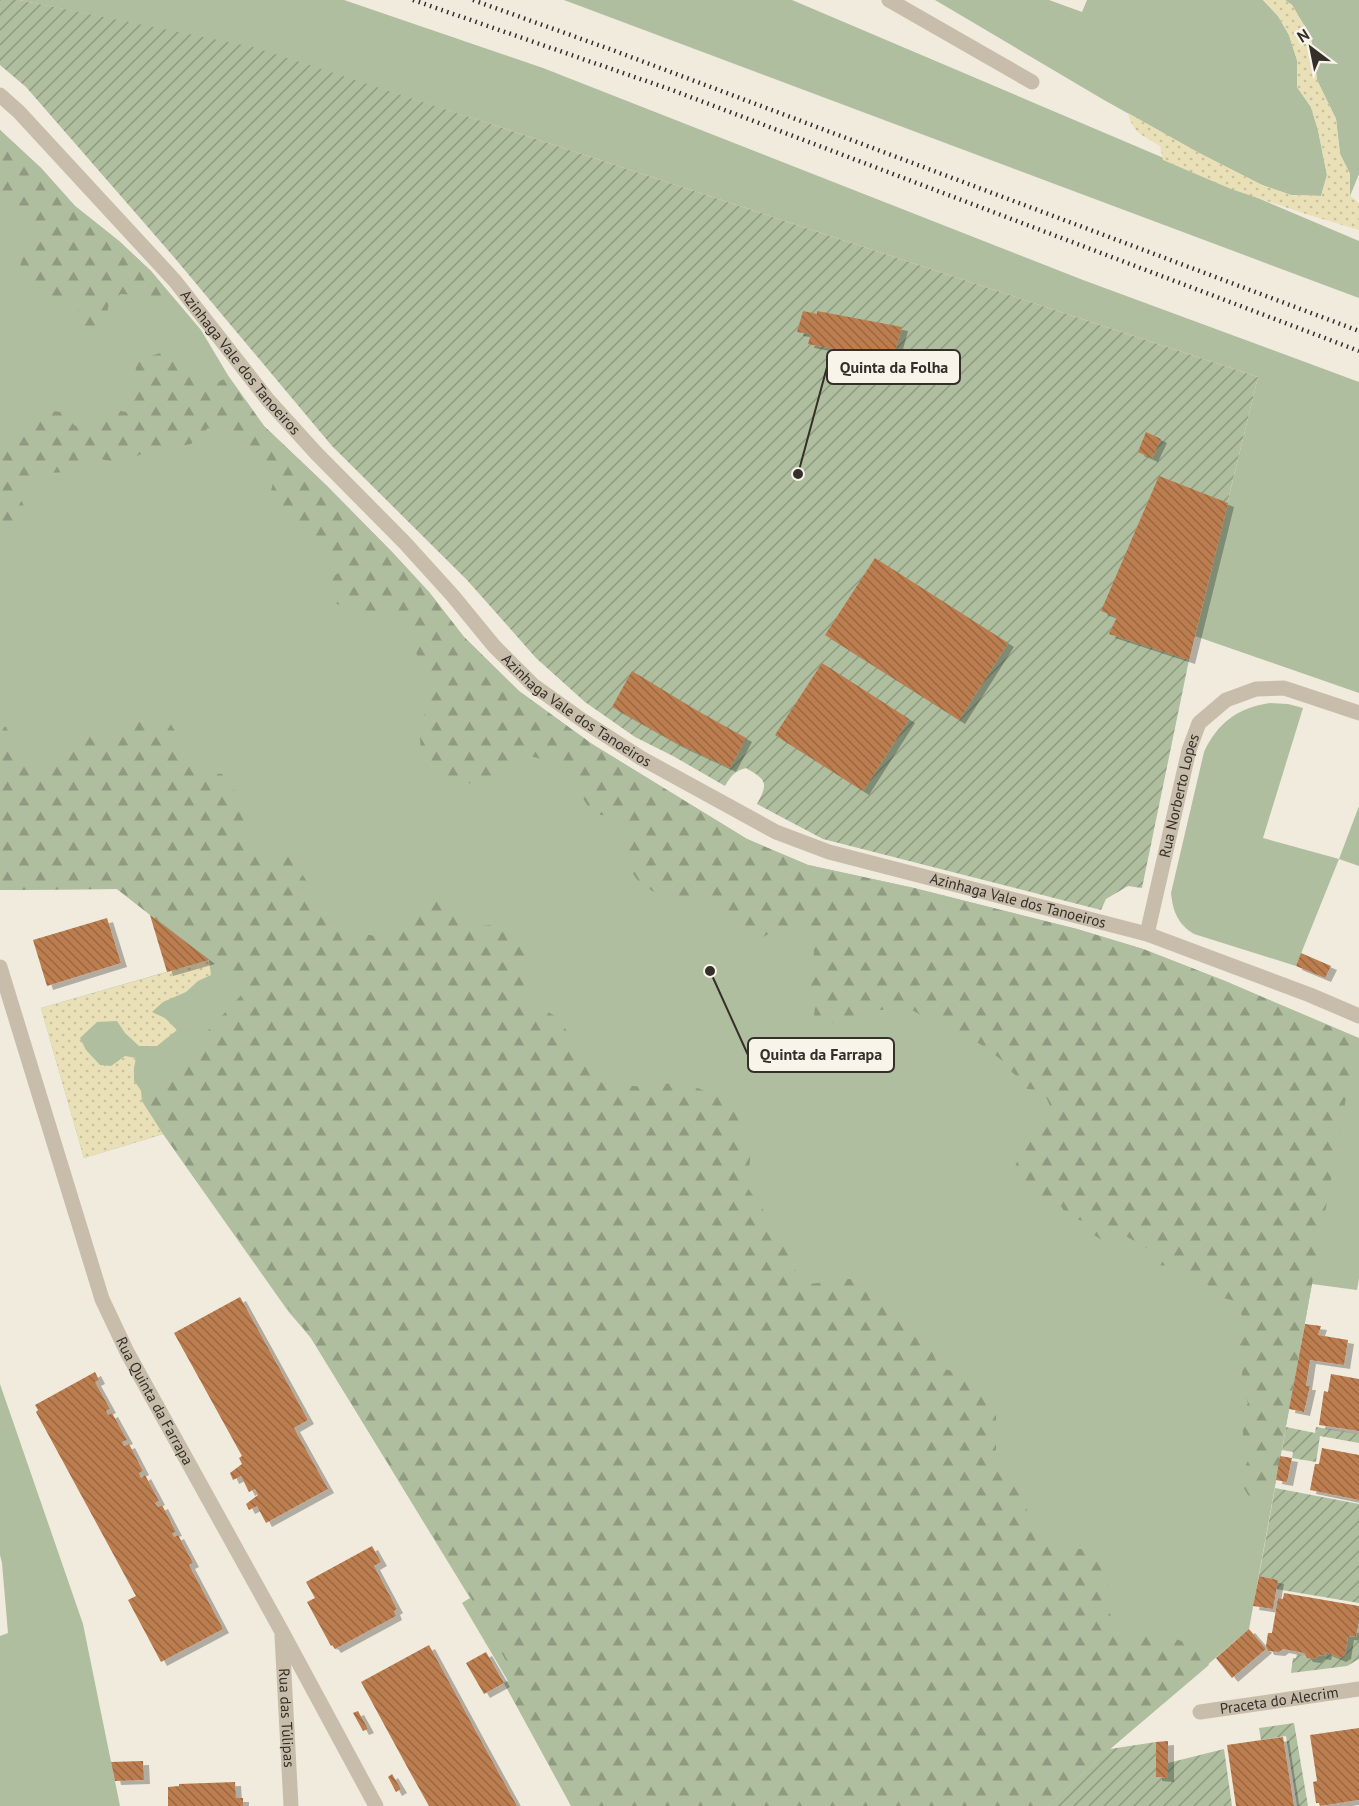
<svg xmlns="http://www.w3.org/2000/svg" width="1359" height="1806" viewBox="0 0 1359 1806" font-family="'PT Sans',sans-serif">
<defs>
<pattern id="forest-firs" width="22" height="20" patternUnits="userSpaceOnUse" patternTransform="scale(1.5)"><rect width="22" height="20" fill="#aebe9e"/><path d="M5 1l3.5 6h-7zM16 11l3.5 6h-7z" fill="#8e9b81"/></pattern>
<pattern id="sand-dots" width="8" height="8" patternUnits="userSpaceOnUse" patternTransform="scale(1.5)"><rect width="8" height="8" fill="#e9e0b7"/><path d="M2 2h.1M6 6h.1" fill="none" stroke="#c8c09d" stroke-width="1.8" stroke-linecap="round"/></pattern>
<pattern id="garden-furrows" width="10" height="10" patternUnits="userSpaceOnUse" patternTransform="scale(1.5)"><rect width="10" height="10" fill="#aebe9e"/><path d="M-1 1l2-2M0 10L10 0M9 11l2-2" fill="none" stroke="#8e9b81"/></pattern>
<pattern id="building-back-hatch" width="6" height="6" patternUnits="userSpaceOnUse" patternTransform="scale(1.5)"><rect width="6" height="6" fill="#bc7d50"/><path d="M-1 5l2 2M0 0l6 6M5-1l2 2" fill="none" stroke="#9a6742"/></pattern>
<filter id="shadow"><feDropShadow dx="6" dy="4" stdDeviation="0" flood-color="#0004"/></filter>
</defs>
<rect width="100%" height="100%" fill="#f0ebdd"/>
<path fill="#aebe9e" d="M19,0H344L543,68L1083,280L1359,382V693L1195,636L1258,377L500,127L253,48Z
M564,0H792L1359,241V298Z
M935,0H1049L1082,12L1087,0H1263L1278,16L1289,35L1297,60V87L1311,107L1318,130L1327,175L1321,196L1291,195L1262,185L1199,153L1104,100Z
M1285,0H1359V174L1350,196V174L1340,154L1336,119L1317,80L1311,37L1292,5Z
M0,130L41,168L75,206L119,241L151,271L201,330L229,377L264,426L326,485L392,552L429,592L464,637L519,691L592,744L747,839L808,865L914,888L1077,929L1143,949L1225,981L1359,1038V1278L1357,1290L1312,1284L1249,1629L1110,1749L1048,1806H571L504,1683L508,1681L462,1603L470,1598L311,1338L288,1311L163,1134L84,1158L41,1008L208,960L117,889L0,890Z
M1270,703L1288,704L1303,708L1263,838L1339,859L1359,806V866L1339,859L1296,966L1194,934C1178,924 1173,912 1171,893L1204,752C1218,722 1238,708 1270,703Z
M0,1384L83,1624L120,1806H0V1636L8,1633L2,1563L0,1555Z"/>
<path fill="url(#forest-firs)" d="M0,130L41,168L75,206L119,241L151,271L166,290L169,298L167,305L158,309L144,304L135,295L121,294L109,304L103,329L87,328L76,317L80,304L73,294L52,304L40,289L26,284L19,271L27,239L42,231L28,209L12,207L0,196Z
M164,352L177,359L189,356L197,362L201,373L211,385L229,377L264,426L326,485L392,552L429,592L464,637L519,691L592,744L747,839L808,865L914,888L1077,929L1143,949L1225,981L1357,1038L1276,1480L1274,1489L1264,1499H1251C1240,1484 1238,1478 1248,1461L1243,1436L1242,1413L1248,1403C1242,1386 1239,1379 1245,1361C1234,1347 1234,1338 1243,1322L1239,1302L1219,1297L1208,1285L1193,1280L1171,1266L1155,1265L1150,1250L1124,1235L1108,1244L1094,1235L1093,1222L1079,1220L1064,1211L1059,1203L1028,1190L1014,1170C1018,1157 1025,1146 1026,1133L1042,1120L1050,1106L1043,1090L1027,1089L1020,1077C1010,1074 1007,1064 999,1058C988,1049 976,1041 963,1034C959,1032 957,1028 953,1025C945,1019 934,1019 925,1020C922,1017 918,1013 914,1011C898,1002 840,1018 824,1026L814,1016L815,1006L805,995L800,979C803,975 807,972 810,968C818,954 812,933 806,921H794L786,931H774L763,937L747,934L729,920L710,913L700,901L688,903L675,892L657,894L639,882L628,867V844L619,823L609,816L593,814C576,787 557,754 520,756C509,770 500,781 480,783C461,784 447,783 433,769C413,748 420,726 429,701C431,695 435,686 433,679C431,671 425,666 418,663C417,639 400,624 385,608L361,619L350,609L337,604L328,590L332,577L346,568C339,557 331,556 326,544L310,535L302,524L273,500L271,491L273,483L256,454L239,446L228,435L208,428L191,444L175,447L159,446L126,461L114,462L96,458C74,480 71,469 44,474C37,475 29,479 22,482L21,500L25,508L16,526L0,534V438L21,433L35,410L63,412L75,426L86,419H105L111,409L131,413L138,406L128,393L135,375L137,360Z
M132,716L167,718L200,772L222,774L245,804L243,836L267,851L288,853L308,883L318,912L353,932L381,937L426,896L445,898L465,929L494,924L529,952L522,996L558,1018L603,1084L649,1087L681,1081L731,1102L751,1151L747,1187L776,1228L802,1285L865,1277L926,1335L939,1368L970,1375L996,1416V1451L1020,1486L1031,1524L1069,1548L1092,1550L1108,1576L1109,1613L1129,1637L1159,1632L1196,1647L1209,1665L1110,1749L1048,1806H572L504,1683L515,1677L471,1598L311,1338C289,1311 269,1281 248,1252C212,1202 175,1153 142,1101L246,990L117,889L0,890V725L6,727L23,760L49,773L68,749L91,733L116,740Z"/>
<path fill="url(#sand-dots)" d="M1263,0H1285L1292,5L1311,37L1317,80L1336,119L1340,154L1350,174V196L1359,203V230L1306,214L1231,189L1163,160L1160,146C1143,135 1133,134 1128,113L1199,153L1262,185L1291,195L1321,196L1327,175L1318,130L1311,107L1297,87V60L1289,35L1278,16Z
M209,960L211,975L198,981L186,992L163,1002L152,1012L165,1018L177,1030L157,1046H139L125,1033L117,1021L97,1022L80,1038L86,1050L100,1065L111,1066L125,1056L136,1058L134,1068V1081L141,1090L142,1101L163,1134L84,1158L41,1008Z"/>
<path fill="url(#garden-furrows)" d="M0,0H19L253,47L500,127L1258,377L1189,660L1142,888L1128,886L1106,899L1101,910L823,839L757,804C769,782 766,780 746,768C734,771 731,776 725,786L673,756L635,737L585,702L536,658L467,580L332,446L173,256L26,87L0,65Z
M1286,1427L1315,1433L1316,1427L1359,1434V1443L1320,1436L1316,1462L1292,1458L1293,1452L1282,1450Z
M1275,1488L1359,1504V1603L1276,1589L1278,1580L1259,1576Z
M1357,1633H1359V1659L1347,1666L1291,1673L1293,1658H1296L1297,1654L1315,1659L1319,1655L1325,1656L1326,1652L1340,1658L1345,1654L1348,1636L1356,1637Z
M1294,1723L1308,1806H1297L1286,1736L1261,1740L1259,1728Z
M1156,1742V1777L1168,1778V1763L1224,1749L1232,1806H1048L1110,1749Z"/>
<path fill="url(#building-back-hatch)" filter="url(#shadow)" d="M803,311L817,314V311L902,327L893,360L808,344L811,334L797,332Z
M1146,432L1161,439L1152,458L1138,452Z
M1159,476L1228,503L1189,660L1109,634L1117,617L1101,611Z
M875,558L1008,643L959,720L825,635Z
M822,663L909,719L863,791L775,735Z
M632,671L696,710L746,738L730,768L676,743L612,707Z
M150,915L188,944L209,960L167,972Z
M107,918L121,963L47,986L33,940Z
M1301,953L1331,966L1325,978L1296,966Z
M240,1297L308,1420L294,1428L328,1489L266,1523L257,1506L249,1510L246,1504L258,1495L255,1489L249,1492L241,1476L233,1480L230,1473L242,1464L239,1458L242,1456L174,1333Z
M1305,1324L1321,1326L1318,1335L1348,1340L1344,1365L1310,1360L1306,1386H1310L1304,1412L1289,1409Z
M95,1372L99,1380L95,1382L110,1409L106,1411L108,1415L112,1413L127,1440L122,1442L124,1446L129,1444L143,1471L139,1473L141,1478L145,1475L159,1501L155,1503L158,1507L162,1505L176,1532L172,1533L174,1537L178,1535L193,1563L189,1565L223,1629L161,1662L128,1600L136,1596L36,1412L38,1410L35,1405Z
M1331,1374L1359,1379V1431L1319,1425L1324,1391L1328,1392Z
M1322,1448L1359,1455V1500L1310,1490L1315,1464H1319Z
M1280,1456L1292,1458L1287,1482L1276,1480Z
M372,1546L381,1562L374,1566L397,1609L394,1611L396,1616L335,1649L332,1645L331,1646L307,1602L315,1598L306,1582Z
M1259,1576L1278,1580L1273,1609L1253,1606Z
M1284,1593L1359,1606V1621L1356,1637L1348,1636L1345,1655L1340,1658L1326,1652L1325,1656L1319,1655L1315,1659L1307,1658L1304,1653L1283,1649L1279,1652L1268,1651L1266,1646L1268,1633H1272L1278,1598L1283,1599Z
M1249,1629L1266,1649L1232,1678L1216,1658Z
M429,1645L479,1737L517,1806H429L411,1774L361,1682Z
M486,1652L504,1683L484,1694L466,1663Z
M358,1711L368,1729L363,1731L353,1713Z
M1359,1728V1800L1320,1806L1319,1803H1316L1313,1782L1317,1781L1310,1735Z
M1283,1737L1294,1806H1236L1227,1745Z
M1168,1741V1778L1156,1777V1742Z
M143,1761L144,1780L115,1781L111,1762Z
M392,1774L401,1789L396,1792L388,1777Z
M235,1782L236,1798H243V1806H168V1787L179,1786V1784Z"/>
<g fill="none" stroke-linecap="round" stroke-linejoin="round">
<g stroke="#c7bdaa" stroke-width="15">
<path d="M889,0L1032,82"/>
<path id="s1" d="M0,95L19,112L175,281L268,400L316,453L405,543L453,596L494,646L533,685L582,720L641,758L776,832L829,852L1147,934L1310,995L1359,1016"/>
<path id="s2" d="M1147,934L1189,750L1199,723L1226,700L1256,689L1284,688L1359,713"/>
<path id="s3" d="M0,967L102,1299L127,1352L281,1630L376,1806"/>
<path id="s4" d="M282,1636L291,1806"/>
<path id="s5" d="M1200,1712L1359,1689"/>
</g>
<path stroke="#352f29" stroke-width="4.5" stroke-dasharray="1.5 4.5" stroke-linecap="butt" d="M413,0L672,90L1359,351
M473,0L615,51L1359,331"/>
</g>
<g text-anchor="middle" stroke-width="6" stroke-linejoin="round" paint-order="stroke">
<g font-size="15" fill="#352f29" stroke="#f8f4e9">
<text dy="5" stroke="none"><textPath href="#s1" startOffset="360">Azinhaga Vale dos Tanoeiros</textPath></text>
<text dy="5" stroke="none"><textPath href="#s1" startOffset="846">Azinhaga Vale dos Tanoeiros</textPath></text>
<text dy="5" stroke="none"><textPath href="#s2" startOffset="142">Rua Norberto Lopes</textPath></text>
<text dy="5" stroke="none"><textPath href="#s1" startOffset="1332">Azinhaga Vale dos Tanoeiros</textPath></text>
<text dy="5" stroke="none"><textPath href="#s3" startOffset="462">Rua Quinta da Farrapa</textPath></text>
<text dy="5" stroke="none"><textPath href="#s5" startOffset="80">Praceta do Alecrim</textPath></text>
<text dy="5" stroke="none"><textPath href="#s4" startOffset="82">Rua das Túlipas</textPath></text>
</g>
</g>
<path fill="none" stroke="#352f29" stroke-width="2" d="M798 474L827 367M710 971L748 1055"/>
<g fill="#352f29" stroke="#f8f4e9" stroke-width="2">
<circle cx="798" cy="474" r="6"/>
<circle cx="710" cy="971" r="6"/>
</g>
<g fill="#f8f4e9" stroke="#352f29" stroke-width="2">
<rect x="827" y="350" width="133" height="34" rx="6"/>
<rect x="748" y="1038" width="146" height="34" rx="6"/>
</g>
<g font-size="16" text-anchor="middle" font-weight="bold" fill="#352f29">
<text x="894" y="373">Quinta da Folha</text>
<text x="821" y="1060">Quinta da Farrapa</text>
</g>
<g transform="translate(1311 48) rotate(328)" stroke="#f8f4e9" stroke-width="4.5" paint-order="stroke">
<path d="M0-4.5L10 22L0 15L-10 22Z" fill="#352f29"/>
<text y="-9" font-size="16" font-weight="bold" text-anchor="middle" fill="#352f29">N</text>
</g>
</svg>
